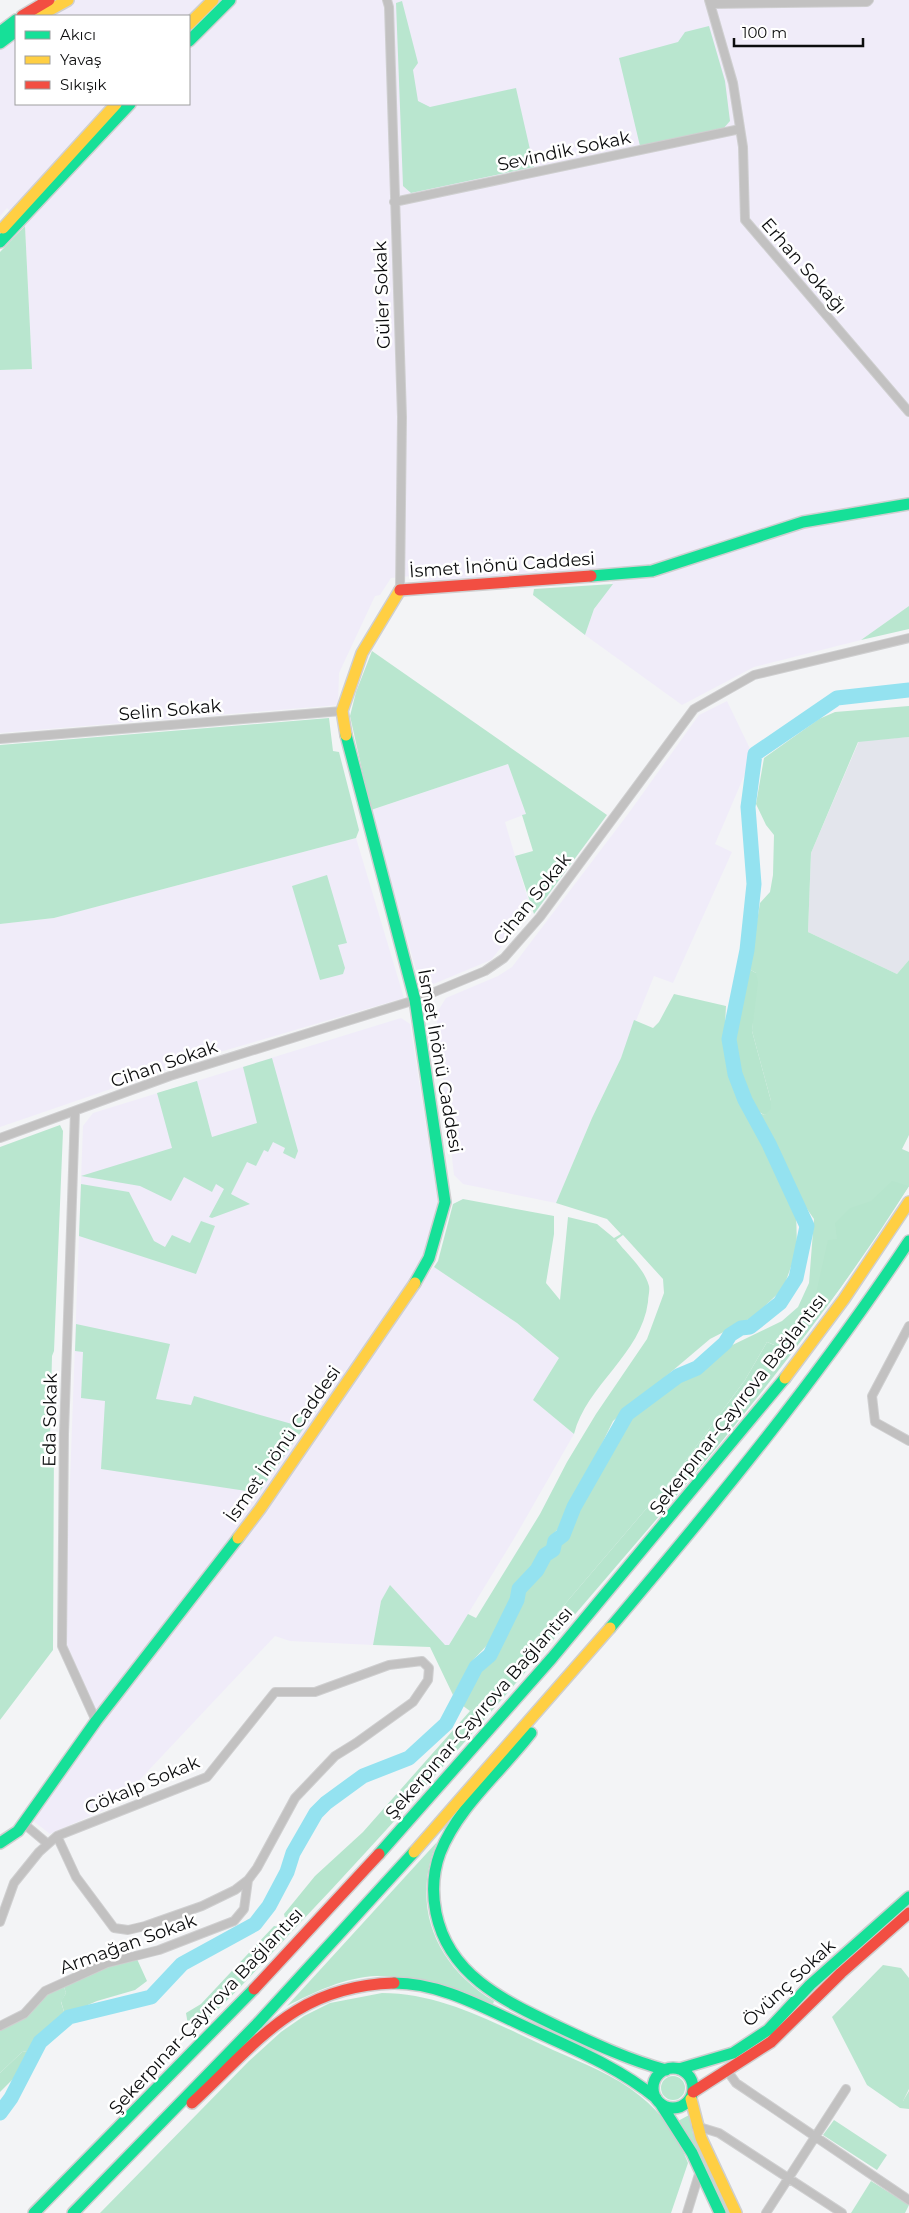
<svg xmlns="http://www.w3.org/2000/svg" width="909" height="2213" viewBox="0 0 909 2213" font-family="Montserrat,sans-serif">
<rect width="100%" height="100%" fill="#f3f4f6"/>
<path fill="#e3e5ec" d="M909,737V960L897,974L808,932L811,853L859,741Z"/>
<path fill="#f0ecf9" d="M59,0H909V606L861,640L754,667L682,705L585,635L594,609L612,584V569L422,582L411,576L391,578L380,595L375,596L339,673L338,705L0,733V370L32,369L25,226L7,208L0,216V39L16,28V104H189V16H32Z
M727,701L753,755L715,844L732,852L673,983L654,976L621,1058L592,1118L556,1203L463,1184L454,1175L436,1014L446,998L498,976L512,967L628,814L699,715Z
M508,764L526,814L505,822L531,910L491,960L431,985L419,981L371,810Z
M356,838L404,998L213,1054L0,1127V924L54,918Z
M401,1018L410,1024L438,1201L425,1256L320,1415L409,1295L434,1267L517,1323L559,1358L533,1400L574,1434L515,1537L449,1645H445L381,1601L373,1645L290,1641L275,1636L131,1789L111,1807L50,1834L27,1816L95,1721L64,1645L83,1126L93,1113Z"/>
<path fill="#b9e6cf" d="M402,1L418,63L413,70L418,101L430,107L516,88L534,167L411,193L403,186L396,3Z
M709,26L725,81L730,121L723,129L640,146L619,58L678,42L685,32Z
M25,226L32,369L0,370V252Z
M613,584L594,609L585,635L533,595L534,589Z
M909,606V629L861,640Z
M372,651L607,815L534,914L515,856L533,851L522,815L526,814L508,764L371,810L350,716L356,692Z
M909,706V737L858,742L811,853L808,932L897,974L909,960V1135L902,1149L909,1152V1186L841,1287L792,1352L767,1342L745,1380L675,1475L478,1706L470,1711L459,1703L475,1676L494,1654L524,1591L566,1538L585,1494L627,1419L636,1415L679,1381L697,1372L720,1351L782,1321L798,1307L809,1283L814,1219L798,1196L757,1112L765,1115L771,1101L752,1031L756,973L749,969L760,903L770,892L773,875L774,835L766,825L756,804L764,758L819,719L835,712Z
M329,718L333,751L339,752L359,830L356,838L54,918L0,924V745Z
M327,875L347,943L338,945L345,968L343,974L320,980L292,886Z
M674,994L726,1006L724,1047L740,1105L765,1141L796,1207L797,1250L783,1289L753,1317L710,1339L613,1421L562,1525L555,1532L549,1545L515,1587L492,1640L473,1660L453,1695L430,1647L373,1645L381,1601L390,1585L445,1645H449L468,1614L476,1618L540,1514L567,1462L596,1414L647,1339L664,1293L663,1279L623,1235L616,1240C627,1254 644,1268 649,1286C650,1291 648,1297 648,1302C641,1355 587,1384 574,1434L533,1400L559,1358L517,1323L434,1267L438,1261L453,1204L463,1199L554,1216V1234L546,1283L560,1300L568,1217L597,1224L614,1238L621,1234L607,1219L556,1203L592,1118L621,1058L634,1020L653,1028L659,1022Z
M272,1058L298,1151L295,1159L283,1153L285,1148L273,1142L268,1152L264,1150L256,1166L247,1162L231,1194L250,1204L212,1218L209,1217L224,1189L216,1184L212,1192L184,1177L171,1201L140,1186L81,1176L172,1148L157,1093L197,1081L212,1137L257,1123L243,1067Z
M60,1125L63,1131L54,1351L52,1356L50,1437L54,1441L53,1650L0,1720V1147Z
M81,1184L129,1192L154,1241L165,1247L172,1235L190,1243L201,1221L215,1226L196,1274L79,1236Z
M76,1324L170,1344L156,1399L191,1405L194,1396L292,1424L303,1407L317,1409L260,1491L253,1492L101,1469L105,1401L81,1398L83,1352L75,1351Z
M437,1842C410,1906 436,1966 494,2001L493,2004C460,1994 410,1975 377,1976C345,1977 315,1992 287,2006Z
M883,1965L901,1968L909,1978V2089L903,2101L909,2091V2109L900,2108L867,2085L832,2017Z
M64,1987L66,1993L61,2002L65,2015L56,2025L41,2034L33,2050L22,2052L0,2073V2028L24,2019L45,1995Z
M382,1993C443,1993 498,2025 553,2050C582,2063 615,2075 640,2096C662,2113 678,2137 688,2163L671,2213H100L249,2061L281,2032L304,2016L330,2003Z
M661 2088a12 12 0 1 1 24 0a12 12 0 1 1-24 0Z
M689,2115L693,2134L730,2213H726L678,2121Z
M834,2120L887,2155L877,2170L823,2135Z
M871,2181L909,2205L905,2213H851Z"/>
<path fill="#b6e5cd" d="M749,969L756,973L758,982L752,1031L771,1101V1109L765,1115C744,1109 732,1058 733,1037C733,1017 744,989 749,969Z
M892,1181L909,1186C810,1344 686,1485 565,1626C478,1728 390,1828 298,1925C268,1957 239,1990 207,2020L200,2019L188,2025L186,2013L201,2004L274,1926L280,1927L286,1922L284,1914L315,1876L363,1832L470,1711L478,1706L675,1475L745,1380L767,1342L774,1345L777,1342L781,1344L816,1294L828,1240L837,1239L835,1223L850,1208L871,1201Z
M137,1959L147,1981L135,1990L97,2001L65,2015L61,2001L66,1993L64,1987L106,1966Z
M33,2050L24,2068L0,2092V2073L22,2052Z"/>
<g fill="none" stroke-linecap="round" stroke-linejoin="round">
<path stroke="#94e2f0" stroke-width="15" d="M0,2113L11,2098L40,2042L69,2017L151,1997L182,1964L255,1924L269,1906L287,1872L293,1853L316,1813L326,1803L363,1776L409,1758L446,1724L476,1667L490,1655L517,1600L519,1589L537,1570L545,1555L553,1550L555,1541L563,1535L574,1507L627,1414L678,1376L697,1368L725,1343L730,1335L741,1328L750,1327L780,1303L796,1278L807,1226L769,1144L745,1100L735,1074L729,1039L747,950L754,884L748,807L755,754L837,698L909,690"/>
<g stroke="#cfcfd0" stroke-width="10">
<path id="street" d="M387,0L389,7L402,417L400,590
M709,0L733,83L743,147L745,220L909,412
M711,4L867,2L869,0
M394,202L740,129
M0,739L342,711
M75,1112L64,1434L62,1646L96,1721
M0,1138L170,1076L415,1000L485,971L504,958L540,917L694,709L754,675L909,638
M909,1326L872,1396L875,1422L909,1441
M23,1823L48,1844
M0,1922L14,1883L39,1852L57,1836L207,1777L275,1692H315L389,1665L422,1661L429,1668L428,1680L413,1702L356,1743L335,1756L295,1798L257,1868L248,1880L235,1890L202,1906L145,1926L128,1930L114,1928L76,1877L57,1836
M0,2026L24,2014L45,1991L107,1963L159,1950L234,1921L244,1909L248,1880
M726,2069L736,2083L909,2200
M696,2126L719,2133L842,2213
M687,2213L700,2171
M766,2213L846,2089"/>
</g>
<g stroke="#cfcfd0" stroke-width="14">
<path id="fast" d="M0,32L16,20
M189,41L230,0
M0,43L16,31
M0,242L130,104
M591,576L652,571L803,522L909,504
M346,735L415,1000L445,1202L429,1258L415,1283
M610,1628C715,1504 819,1377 909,1241
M531,1733C501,1772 458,1807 440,1853C433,1872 432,1893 436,1913C449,1977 507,2002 561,2028C595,2044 629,2060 666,2070
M0,1843L18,1831L96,1721L238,1538
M379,1854L552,1658L785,1378
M394,1983C441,1983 484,2008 526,2027C571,2048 617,2066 656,2098
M653 2088a20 20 0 1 1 40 0a20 20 0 1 1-40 0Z
M679,2069L733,2053L768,2030L810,1985L909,1897
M660,2103L692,2153L720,2213
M34,2213L254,1989
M73,2213L257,2024L414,1852"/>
</g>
<g stroke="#cfcfd0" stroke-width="14">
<path id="slow" d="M39,16L68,0
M189,24L213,0
M3,228L116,104
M346,735L342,711L362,653L400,590
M785,1378L844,1299L909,1202
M238,1538L260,1509L415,1283
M414,1852L610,1628
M691,2099L701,2138L736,2213"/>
</g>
<g stroke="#cfcfd0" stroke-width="14">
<path id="jam" d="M22,16L49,0
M400,590L591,576
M254,1989L379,1854
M693,2092L771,2042L841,1973L909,1913
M192,2103C258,2042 295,1986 394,1983"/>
</g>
<use href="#street" stroke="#c2c1c1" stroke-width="8"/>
<use href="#fast" stroke="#16e098" stroke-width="11"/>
<use href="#slow" stroke="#ffcf43" stroke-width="11"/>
<use href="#jam" stroke="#f24e42" stroke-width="11"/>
</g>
<g text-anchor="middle" stroke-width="5" stroke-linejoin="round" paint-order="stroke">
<g font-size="18" fill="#0c0d0e" stroke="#fff">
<text transform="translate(564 151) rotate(-12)" y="6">Sevindik Sokak</text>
<text transform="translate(804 266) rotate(49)" y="6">Erhan Sokağı</text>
<text transform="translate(382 295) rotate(-92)" y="6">Güler Sokak</text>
<text transform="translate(502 565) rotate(-4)" y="6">İsmet İnönü Caddesi</text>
<text transform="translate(170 710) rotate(-5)" y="6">Selin Sokak</text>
<text transform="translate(532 899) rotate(-51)" y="6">Cihan Sokak</text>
<text transform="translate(440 1061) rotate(80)" y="6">İsmet İnönü Caddesi</text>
<text transform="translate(164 1064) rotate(-19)" y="6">Cihan Sokak</text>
<text transform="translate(738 1404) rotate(-52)" y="6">Şekerpınar-Çayırova Bağlantısı</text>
<text transform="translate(50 1420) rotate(-89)" y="6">Eda Sokak</text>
<text transform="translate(283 1444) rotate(-55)" y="6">İsmet İnönü Caddesi</text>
<text transform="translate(479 1713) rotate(-49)" y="6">Şekerpınar-Çayırova Bağlantısı</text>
<text transform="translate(142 1785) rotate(-23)" y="6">Gökalp Sokak</text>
<text transform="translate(128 1944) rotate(-20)" y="6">Armağan Sokak</text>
<text transform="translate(789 1983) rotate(-43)" y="6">Övünç Sokak</text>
<text transform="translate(206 2011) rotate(-47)" y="6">Şekerpınar-Çayırova Bağlantısı</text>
</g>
</g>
<rect x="15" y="15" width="175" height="90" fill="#ffffff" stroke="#9e9e9f"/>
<rect x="25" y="31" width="25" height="8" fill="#16e098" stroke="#9e9e9f"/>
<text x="60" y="40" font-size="15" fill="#0c0d0e">Akıcı</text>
<rect x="25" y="56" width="25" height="8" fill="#ffcf43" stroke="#9e9e9f"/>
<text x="60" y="65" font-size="15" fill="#0c0d0e">Yavaş</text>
<rect x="25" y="81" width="25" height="8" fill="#f24e42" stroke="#9e9e9f"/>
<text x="60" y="90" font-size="15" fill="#0c0d0e">Sıkışık</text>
<path d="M734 38v8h129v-8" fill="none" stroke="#0c0d0e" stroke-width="2.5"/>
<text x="742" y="38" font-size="15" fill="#0c0d0e" stroke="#ffffff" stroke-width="4" paint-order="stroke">100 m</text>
</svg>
